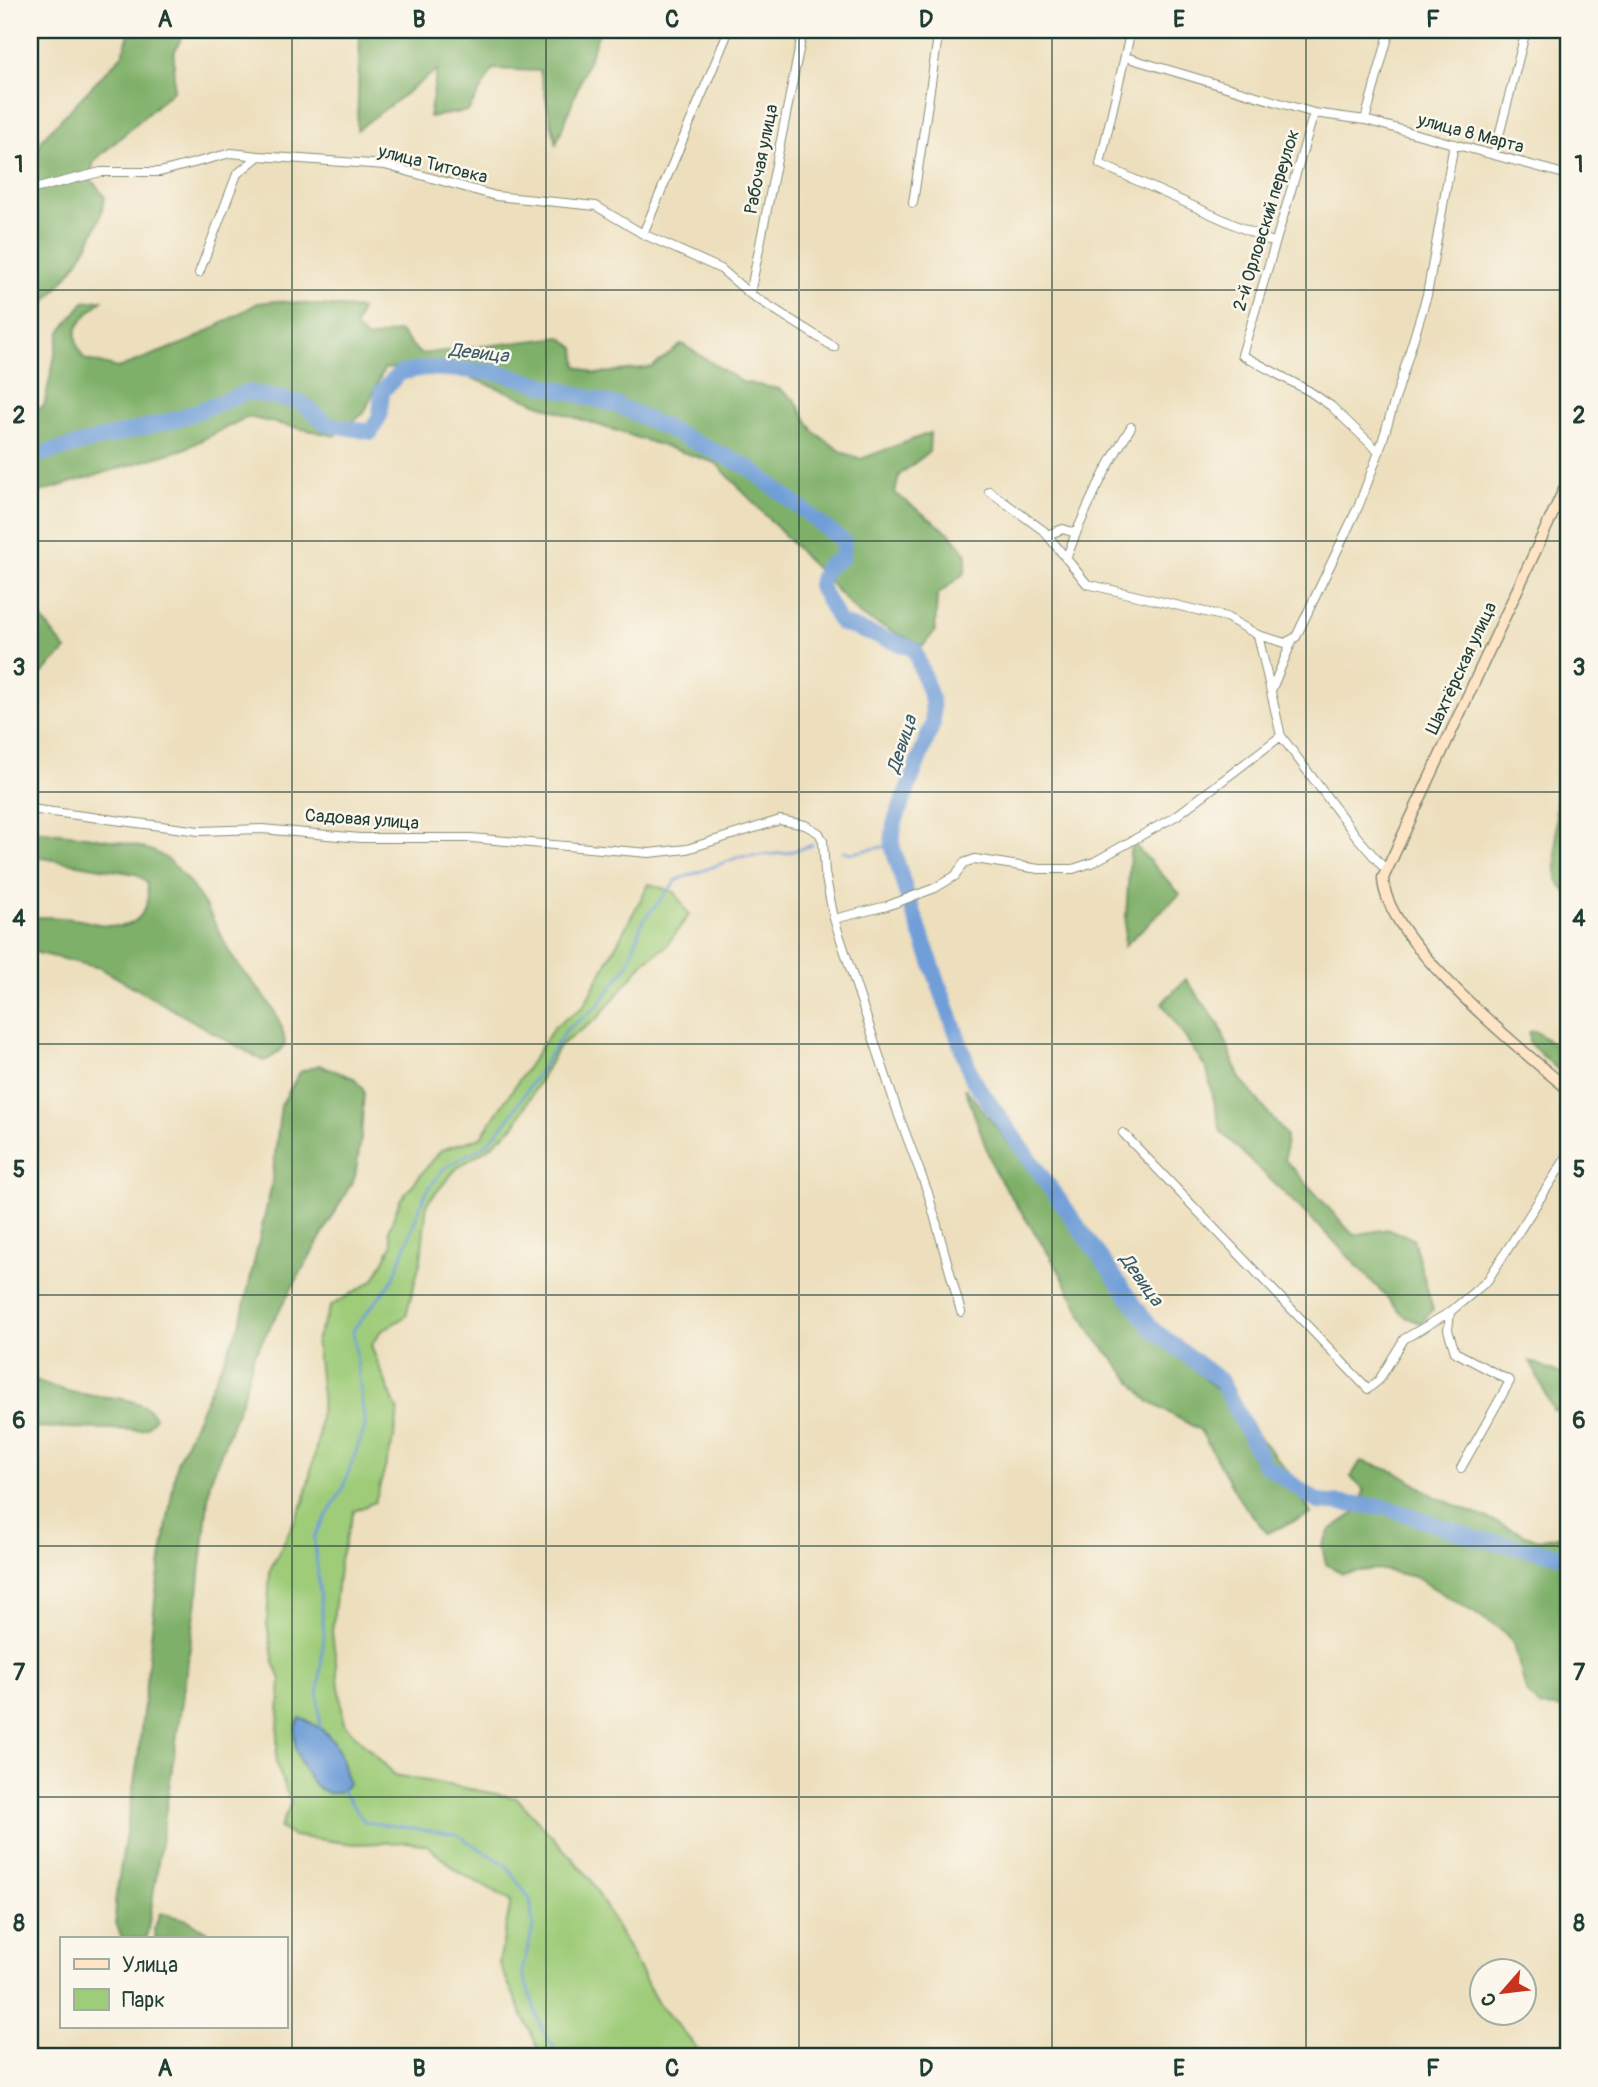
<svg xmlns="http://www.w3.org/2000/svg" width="1598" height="2087" viewBox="0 0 1598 2087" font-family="Pangolin,sans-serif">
<rect width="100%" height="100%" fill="#fbf7ec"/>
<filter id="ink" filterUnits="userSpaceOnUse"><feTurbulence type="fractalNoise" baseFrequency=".0143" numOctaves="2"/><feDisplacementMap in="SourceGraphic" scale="14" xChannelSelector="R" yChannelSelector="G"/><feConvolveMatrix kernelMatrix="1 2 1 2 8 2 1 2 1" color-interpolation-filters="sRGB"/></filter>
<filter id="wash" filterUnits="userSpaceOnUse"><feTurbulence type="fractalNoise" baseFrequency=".00686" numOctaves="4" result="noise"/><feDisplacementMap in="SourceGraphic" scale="28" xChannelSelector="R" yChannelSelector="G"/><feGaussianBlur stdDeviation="1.57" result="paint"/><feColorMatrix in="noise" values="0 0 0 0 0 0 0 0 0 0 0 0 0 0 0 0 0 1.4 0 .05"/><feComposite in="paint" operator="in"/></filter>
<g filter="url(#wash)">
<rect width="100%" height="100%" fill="#eddfbd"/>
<path fill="#9fcc79" stroke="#5f8456" stroke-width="2" d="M649,884L675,892L689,915L665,947L644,962L598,1018L559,1046L515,1125L490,1147L457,1168L427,1203L421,1259L406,1316L380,1332L371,1346L398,1412L394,1438L375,1502L354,1511L340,1559L332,1632L344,1724L395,1775L517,1798L590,1878L657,2002L705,2057H542L499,1963L511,1900L458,1872L427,1845L407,1842L354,1844L293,1836L280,1828L291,1803L276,1763L281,1680L274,1662L267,1624L270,1570L304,1502L318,1439L322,1396L316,1340L331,1306L374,1280L392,1245L389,1230L400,1200L441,1150L481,1137L555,1026L583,1007Z"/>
<path fill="#7fb069" stroke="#4f764e" stroke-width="2" d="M130,30H185L174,53V90L94,161L90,178L105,197C96,248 63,282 30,319V170L42,139L123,54Z
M360,30H600L556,144L540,71L493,69L468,111L429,117L437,70L357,130Z
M102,300C80,322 66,329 84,359L118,368L192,340L258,303L276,301L361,309L355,328L368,339L399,331L420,354L561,337L575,348L577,366L595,374L652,367L682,344L742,382L779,389L795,400L814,432L844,453L861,459L930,433L929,452L899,475L895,493L952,535L967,554L965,573L937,595L935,631L923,646L861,616L716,463L567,415L433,363L384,369L364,413L335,436L247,417L184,449L30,495V413L44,406L60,332L84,302Z
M41,618L66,650L30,685V620Z
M1568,725V895L1558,881L1556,870V776Z
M30,830C61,833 135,840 161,855C180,867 194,889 206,907C217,925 224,946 237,963C256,988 283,1011 285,1045C279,1052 271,1059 263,1061L100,968L30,951V917C44,917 59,917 73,919C95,921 128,938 143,912C149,902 149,892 146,881L136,874L30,856Z
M1131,841L1180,894L1124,946Z
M1186,979L1220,1026L1239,1077L1286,1135L1285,1160L1353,1235L1388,1229L1413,1238L1433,1310L1421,1323L1405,1317L1331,1238L1221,1132L1207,1070L1162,1003Z
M1535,1031L1568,1055V1079L1529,1043V1032Z
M319,1065L354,1078L364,1091L361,1138L355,1177L254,1355L242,1399L210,1482L198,1593L149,1923L146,1938H122L116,1923L115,1902L138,1758L156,1592L177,1462L240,1324L271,1188L281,1105L300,1072Z
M965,1088L1174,1351L1223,1395L1288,1471L1311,1514L1267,1533L1241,1502L1200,1430L1149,1402L1092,1334L1057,1267L994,1170Z
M1530,1361L1568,1377V1414L1553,1410Z
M30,1378C42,1382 54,1388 67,1391C91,1399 141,1392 155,1417L147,1428L140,1430L30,1427Z
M1361,1461L1396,1472L1438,1498L1538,1540L1568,1534V1709L1541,1707L1527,1694L1513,1642L1501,1629L1415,1577L1378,1569L1342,1573L1326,1564L1322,1546L1330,1530L1361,1509L1364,1490L1351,1477Z
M160,1913L188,1920L216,1938H155L154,1930Z"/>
<path fill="#709ed8" stroke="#486e86" stroke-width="2" d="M300,1718C337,1733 339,1748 348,1784C320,1820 280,1741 300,1718Z"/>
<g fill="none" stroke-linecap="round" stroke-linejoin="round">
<path stroke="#709ed8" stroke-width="2.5" d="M843,851L852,853L892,845
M320,1728L318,1696L324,1634L314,1537L342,1490L365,1427L353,1330L393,1280L425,1194L443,1169L487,1144L507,1121L566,1030L597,1007L629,963L642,922L677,880L739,857L787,853L812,845
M340,1788L365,1822L456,1834L506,1865L530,1899L533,1927L522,1972L542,2029L560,2057"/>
<path stroke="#709ed8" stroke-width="16" d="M30,457L177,419L248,392L302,403L327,424L371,432L380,415L382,391L400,373L426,368L496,372L619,406L748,467L844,542L842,558L826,567L819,585L840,623L914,649L932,700L933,723L894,824L892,845L905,889L973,1080L1151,1328L1221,1381L1264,1464L1318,1502L1385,1507L1475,1538L1568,1557"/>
</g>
</g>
<g filter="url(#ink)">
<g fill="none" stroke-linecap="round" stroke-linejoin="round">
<g stroke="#868e78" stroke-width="10">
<path id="street" d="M1131,30L1100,164L1275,243
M1125,57L1314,113
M1365,120L1568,175
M1494,155L1526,30
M30,190L101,172H160L231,153L259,156
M913,203L939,30
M643,234L729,30
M199,273L237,174L259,156L385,165L496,196L596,206L643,234L721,269L750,294L834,347
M750,294L803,30
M1379,452L1331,406L1309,391L1242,355L1314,113L1365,120L1390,30
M989,491L1044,531L1087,584L1226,617L1258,635L1281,736L1357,837L1385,869
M1047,535L1063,529L1075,533
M1066,559C1083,512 1104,470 1131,427
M1258,635L1285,643L1296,637L1359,505L1379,452L1427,295L1454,144
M1271,691L1292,641
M30,809L199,831L262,829L360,838H471L649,853L687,849L780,820L805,825L819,833L823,841L825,873L834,919L899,1116L928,1193L961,1312
M834,919L887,906L935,888L955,876L964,863L975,859L1039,869H1073L1094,862L1176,816L1281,736
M1123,1133L1368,1389L1379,1380L1404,1339L1450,1312L1487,1281L1568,1155
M1450,1312L1448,1330L1455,1352L1510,1381L1461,1468"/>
</g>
<g stroke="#868e78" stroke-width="13">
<path id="secondary" d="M1568,481L1383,878C1384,939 1521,1050 1568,1089"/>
</g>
<use href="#street" stroke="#fff" stroke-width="8"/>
<use href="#secondary" stroke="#fee4c5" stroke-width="10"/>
</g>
</g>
<path fill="none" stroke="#1f3d34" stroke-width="2" stroke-opacity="0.55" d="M292,30V2057M546,30V2057M799,30V2057M1052,30V2057M1306,30V2057M30,290H1568M30,541H1568M30,792H1568M30,1044H1568M30,1295H1568M30,1546H1568M30,1797H1568"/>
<g text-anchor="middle" stroke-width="5" stroke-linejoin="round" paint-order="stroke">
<g font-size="18" fill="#1f3d34" stroke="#fbf7ec">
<text transform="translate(1471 133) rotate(15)" y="6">улица 8 Марта</text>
<text transform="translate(761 159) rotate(-79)" y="6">Рабочая улица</text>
<text transform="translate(433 164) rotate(14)" y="6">улица Титовка</text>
<text transform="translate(1266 220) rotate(-73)" y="6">2-й Орловский переулок</text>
<text transform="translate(1461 668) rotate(-65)" y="6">Шахтёрская улица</text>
<text transform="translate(362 819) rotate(4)" y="6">Садовая улица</text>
</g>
<g font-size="19" font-style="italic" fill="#375a65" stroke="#fbf7ec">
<text transform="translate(479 352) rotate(6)" y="7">Девица</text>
<text transform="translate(901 744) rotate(-72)" y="7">Девица</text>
<text transform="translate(1142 1279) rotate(54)" y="7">Девица</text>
</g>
</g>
<rect width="1598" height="2087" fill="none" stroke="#fbf7ec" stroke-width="77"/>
<rect x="60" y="1937" width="228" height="91" fill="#fbf7ec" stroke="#a3ada2" stroke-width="2"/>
<rect x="74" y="1959" width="35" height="10" fill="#fee4c5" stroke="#a3ada2" stroke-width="2"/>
<text x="122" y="1972" font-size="21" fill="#1f3d34">Улица</text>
<rect x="74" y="1989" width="35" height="21" fill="#9fcc79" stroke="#a3ada2" stroke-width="2"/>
<text x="122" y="2007" font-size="21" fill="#1f3d34">Парк</text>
<g transform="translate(1503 1992) rotate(242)"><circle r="33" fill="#fbf7ec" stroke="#a3ada2" stroke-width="2"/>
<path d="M0-5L12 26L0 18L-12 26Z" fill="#c8321e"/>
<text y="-10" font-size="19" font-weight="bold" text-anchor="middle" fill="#1f3d34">С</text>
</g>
<rect x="38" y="38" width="1522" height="2010" fill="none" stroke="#1f3d34" stroke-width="2.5"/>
<g font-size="23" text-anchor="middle" font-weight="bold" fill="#1f3d34">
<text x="165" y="27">A</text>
<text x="419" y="27">B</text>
<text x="672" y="27">C</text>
<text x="926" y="27">D</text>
<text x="1179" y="27">E</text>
<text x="1433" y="27">F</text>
<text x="19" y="172">1</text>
<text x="1579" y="172">1</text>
<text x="19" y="423">2</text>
<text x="1579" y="423">2</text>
<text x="19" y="675">3</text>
<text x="1579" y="675">3</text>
<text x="19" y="926">4</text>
<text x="1579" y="926">4</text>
<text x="19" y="1177">5</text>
<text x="1579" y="1177">5</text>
<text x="19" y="1428">6</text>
<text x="1579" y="1428">6</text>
<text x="19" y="1680">7</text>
<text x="1579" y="1680">7</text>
<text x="19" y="1931">8</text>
<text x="1579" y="1931">8</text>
<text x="165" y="2076">A</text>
<text x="419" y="2076">B</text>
<text x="672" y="2076">C</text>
<text x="926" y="2076">D</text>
<text x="1179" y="2076">E</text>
<text x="1433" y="2076">F</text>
</g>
</svg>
